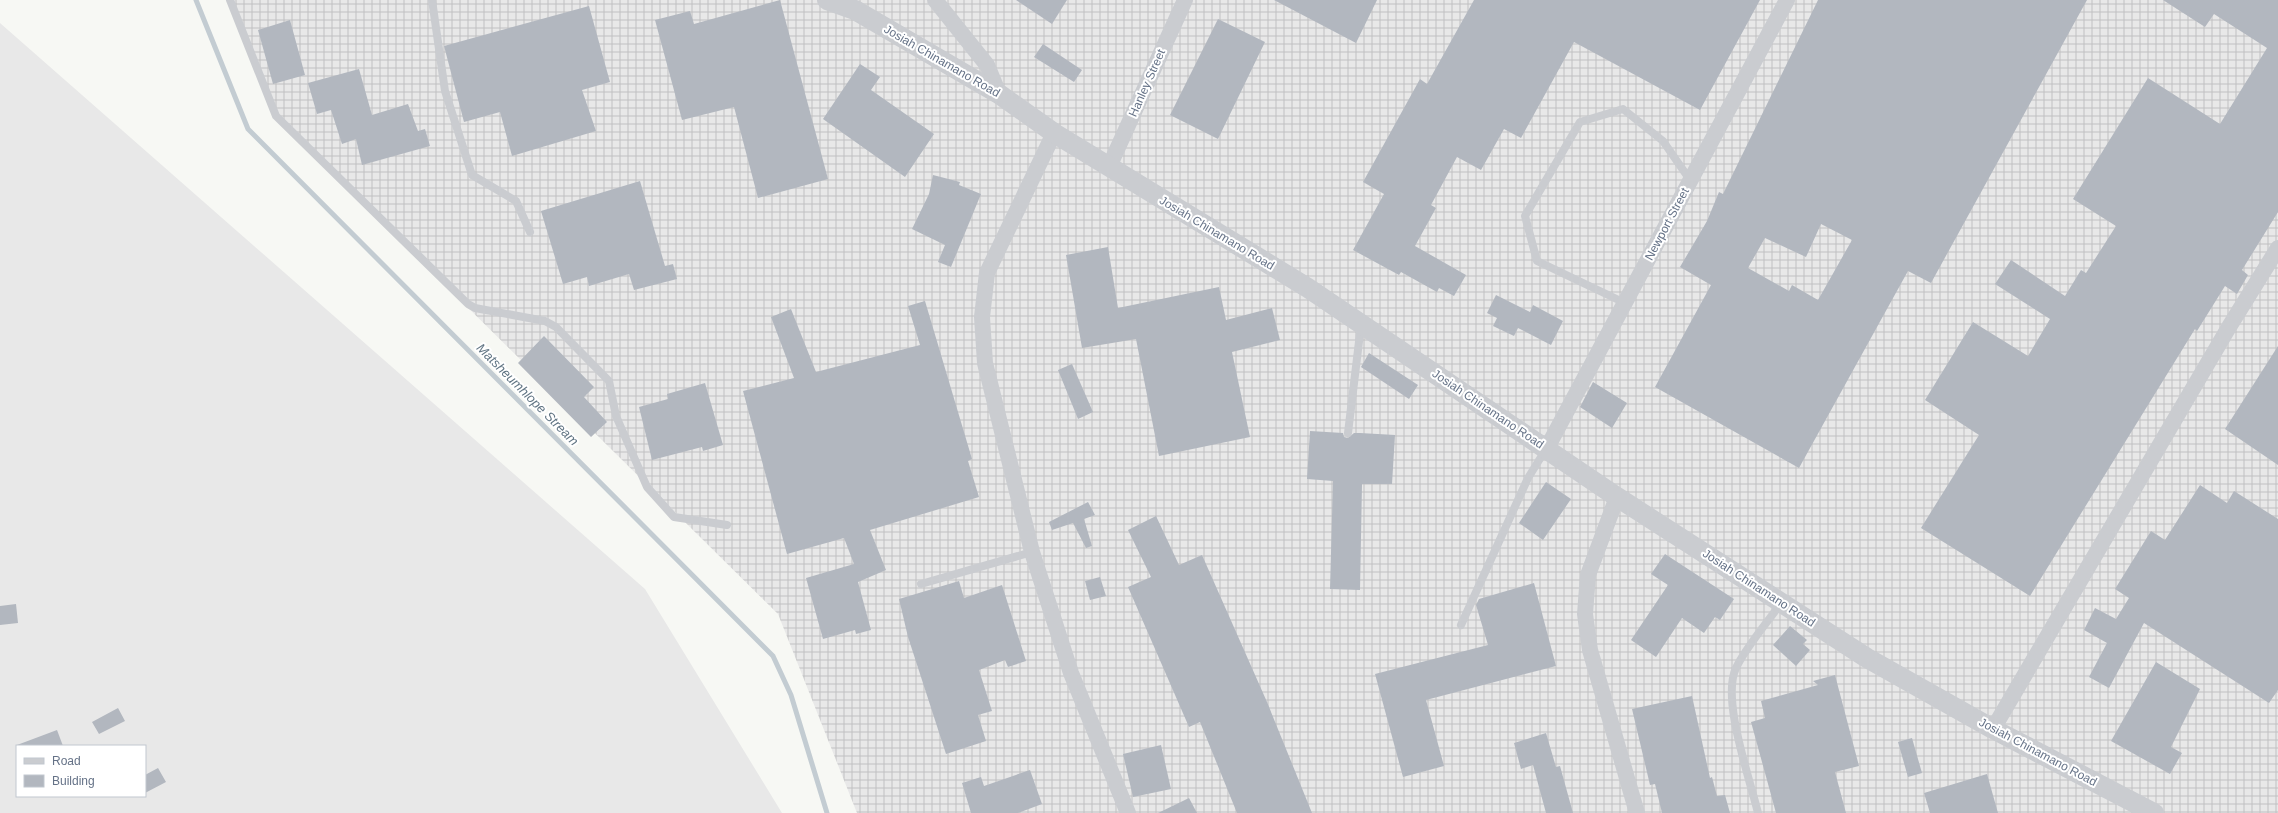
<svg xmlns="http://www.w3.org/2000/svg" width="2278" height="813" viewBox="0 0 2278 813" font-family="Arial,sans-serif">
<defs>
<pattern id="industrial-grid" width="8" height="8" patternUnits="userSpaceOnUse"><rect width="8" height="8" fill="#e8e8e8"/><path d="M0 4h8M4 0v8" fill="none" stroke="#c0c0c2"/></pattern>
</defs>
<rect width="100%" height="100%" fill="#f7f8f4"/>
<path fill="#e8e8e8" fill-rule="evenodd" d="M0,23L645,589L782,813H0ZM17,746H145V796H17Z"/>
<path fill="url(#industrial-grid)" d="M228,0H2278V813H857L778,614L275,117Z"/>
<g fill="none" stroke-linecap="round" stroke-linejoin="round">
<path stroke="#c3ccd2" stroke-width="5" d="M196,0L248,129L773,656L791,695L827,813"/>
</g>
<path fill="#b2b7bf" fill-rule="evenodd" d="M780,0L828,179L758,198L734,107L682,120L655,20L690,11L694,24Z
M1016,0H1067L1052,24Z
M1274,0H1377L1356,43Z
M1474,0H1760L1700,110L1574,42L1521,138L1504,129L1481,170L1457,157L1431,205L1436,208L1415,246L1466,275L1454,296L1439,288L1437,292L1401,272L1399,275L1353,250L1384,194L1363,182L1420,79L1427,84Z
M1818,0H2087L1931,283L1908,271L1799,468L1655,387L1711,285L1680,267L1707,221L1719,192L1723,194ZM1821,224L1852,240L1818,300L1792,285L1789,291L1748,268L1765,238L1806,257Z
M2163,0H2278V212L2242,270L2248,275L2237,294L2225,286L2197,331L2195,329L2030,596L1921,528L1979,435L1925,400L1973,322L2028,356L2050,319L1995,284L2011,260L2065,296L2081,270L2086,273L2116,226L2073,199L2148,78L2220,124L2267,48L2214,14L2205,27Z
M589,6L610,82L582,90L596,131L512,156L500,112L464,122L444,46Z
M1218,19L1265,42L1218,139L1170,115Z
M290,20L305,75L273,84L258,30Z
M1043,44L1082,70L1074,82L1034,57Z
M860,64L880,77L871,90L934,134L905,177L823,119Z
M359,69L372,115L408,104L418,131L425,129L430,146L362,165L356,139L342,144L331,110L317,114L308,83Z
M933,175L960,182L959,185L981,194L951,267L938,262L945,245L912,229L929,194Z
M640,181L665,266L673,264L677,279L634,290L629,274L589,286L587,277L563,284L541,211Z
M1108,247L1118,308L1219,287L1226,320L1272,308L1280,340L1232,352L1250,437L1159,456L1136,339L1082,348L1066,255Z
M1496,295L1530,312L1533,305L1563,321L1551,345L1518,328L1514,336L1493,326L1497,318L1487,313Z
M925,301L972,459L968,461L979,497L870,530L886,570L858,582L871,630L856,634L855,630L823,639L806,578L854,564L844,538L787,554L743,391L794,378L771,317L791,309L816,372L920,345L908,306Z
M544,336L594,387L584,397L607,422L591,437L518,363Z
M2278,346V465L2225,429Z
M1369,353L1418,385L1409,399L1361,367Z
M1072,364L1093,412L1078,419L1058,370Z
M1593,382L1627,403L1612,428L1580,407Z
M705,383L723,445L703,451L702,447L652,460L639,407L668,399L667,394Z
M1310,431L1343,433L1344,437L1348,438L1354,433H1360L1395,435L1392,484H1362L1360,590L1330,589L1333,481L1307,479Z
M1546,482L1571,499L1543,540L1519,523Z
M2200,485L2227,503L2234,491L2278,519V690L2269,703L2144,623L2109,688L2089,677L2107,643L2084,630L2095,608L2116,619L2129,598L2115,589L2151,531L2165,540Z
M1088,502L1095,515L1084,519L1092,546L1086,548L1073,523L1052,530L1049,522Z
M1156,516L1179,565L1202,555L1267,702L1312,813H1237L1200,722L1189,727L1128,587L1151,577L1128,530Z
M1665,554L1734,599L1720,620L1715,617L1704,633L1682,618L1656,657L1631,640L1668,585L1651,574Z
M1100,577L1106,596L1090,600L1085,581Z
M959,581L964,598L1002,585L1026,661L1008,667L1005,660L979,670L992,711L978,715L986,741L946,754L908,637L899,599Z
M1534,583L1556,666L1426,700L1444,766L1403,777L1375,674L1488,645L1476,605L1479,599Z
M16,604L18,623L0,625V606Z
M1790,626L1807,640L1803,644L1810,650L1796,666L1773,645Z
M2156,662L2200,689L2171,747L2182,753L2170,774L2111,741Z
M1835,675L1859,766L1835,772L1846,813H1776L1751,722L1765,718L1761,701L1818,685L1813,681Z
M1692,696L1710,778L1712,777L1717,796L1725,795L1730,813H1662L1655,784L1650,785L1632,709Z
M118,708L125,721L99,734L92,722Z
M57,730L63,746H17V745Z
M1546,733L1556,767L1560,766L1573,813H1546L1533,765L1521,769L1514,743Z
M1912,738L1922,773L1908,777L1898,742Z
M1161,745L1171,789L1133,797L1123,754Z
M158,768L166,782L145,793V775Z
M1030,770L1042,804L1018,813H971L962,783L981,777L984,786Z
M1987,774L1998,813H1930L1924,793Z
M1189,798L1197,813H1158Z"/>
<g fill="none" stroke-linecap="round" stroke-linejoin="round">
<path stroke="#caccd0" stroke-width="8" d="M230,0L276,116L468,304L475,308L545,321L556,327L609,381L616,416L647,487L674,517L727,525
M432,0L445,91L472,175L516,201L530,232
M1625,303L1537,261L1525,216L1580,122L1623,109L1663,141L1690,180
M1348,433L1361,325
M921,584L1032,552
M1461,625L1528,478L1546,449
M1758,813C1750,779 1721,699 1736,668C1746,647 1767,623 1781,603"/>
<path stroke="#caccd0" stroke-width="16" d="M935,0L987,65L999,94
M1054,133L987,273L982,317L985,363L1032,552L1071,673L1128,813
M1109,167L1185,0
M1547,448L1787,0
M1617,497L1588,575L1585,614L1590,650L1637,813
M1993,729L2229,327L2278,248"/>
<path stroke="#caccd0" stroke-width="20" d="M827,0L855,10L999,94L1054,133L1308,288L1617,497L1867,658L1993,729L2154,813"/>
</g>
<g text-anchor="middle" stroke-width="4" stroke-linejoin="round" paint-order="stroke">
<g font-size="12" fill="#657287" stroke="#fff">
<text transform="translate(942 61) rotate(30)" y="4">Josiah Chinamano Road</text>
<text transform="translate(1147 83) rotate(-66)" y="4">Hanley Street</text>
<text transform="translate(1667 224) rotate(-62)" y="4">Newport Street</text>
<text transform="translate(1217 233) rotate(31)" y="4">Josiah Chinamano Road</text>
<text transform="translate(1488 409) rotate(34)" y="4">Josiah Chinamano Road</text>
<text transform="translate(1759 588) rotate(33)" y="4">Josiah Chinamano Road</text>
<text transform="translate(2038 752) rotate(28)" y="4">Josiah Chinamano Road</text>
</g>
<g font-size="13" font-style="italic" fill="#607483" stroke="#fff">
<text transform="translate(528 394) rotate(45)" y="5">Matsheumhlope Stream</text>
</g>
</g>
<rect x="16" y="745" width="130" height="52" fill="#ffffff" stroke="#c1c7cf"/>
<rect x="24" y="758" width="20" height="6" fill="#caccd0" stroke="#c1c7cf"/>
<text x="52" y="765" font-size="12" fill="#657287">Road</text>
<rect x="24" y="775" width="20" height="12" fill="#b2b7bf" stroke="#c1c7cf"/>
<text x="52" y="785" font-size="12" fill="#657287">Building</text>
</svg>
